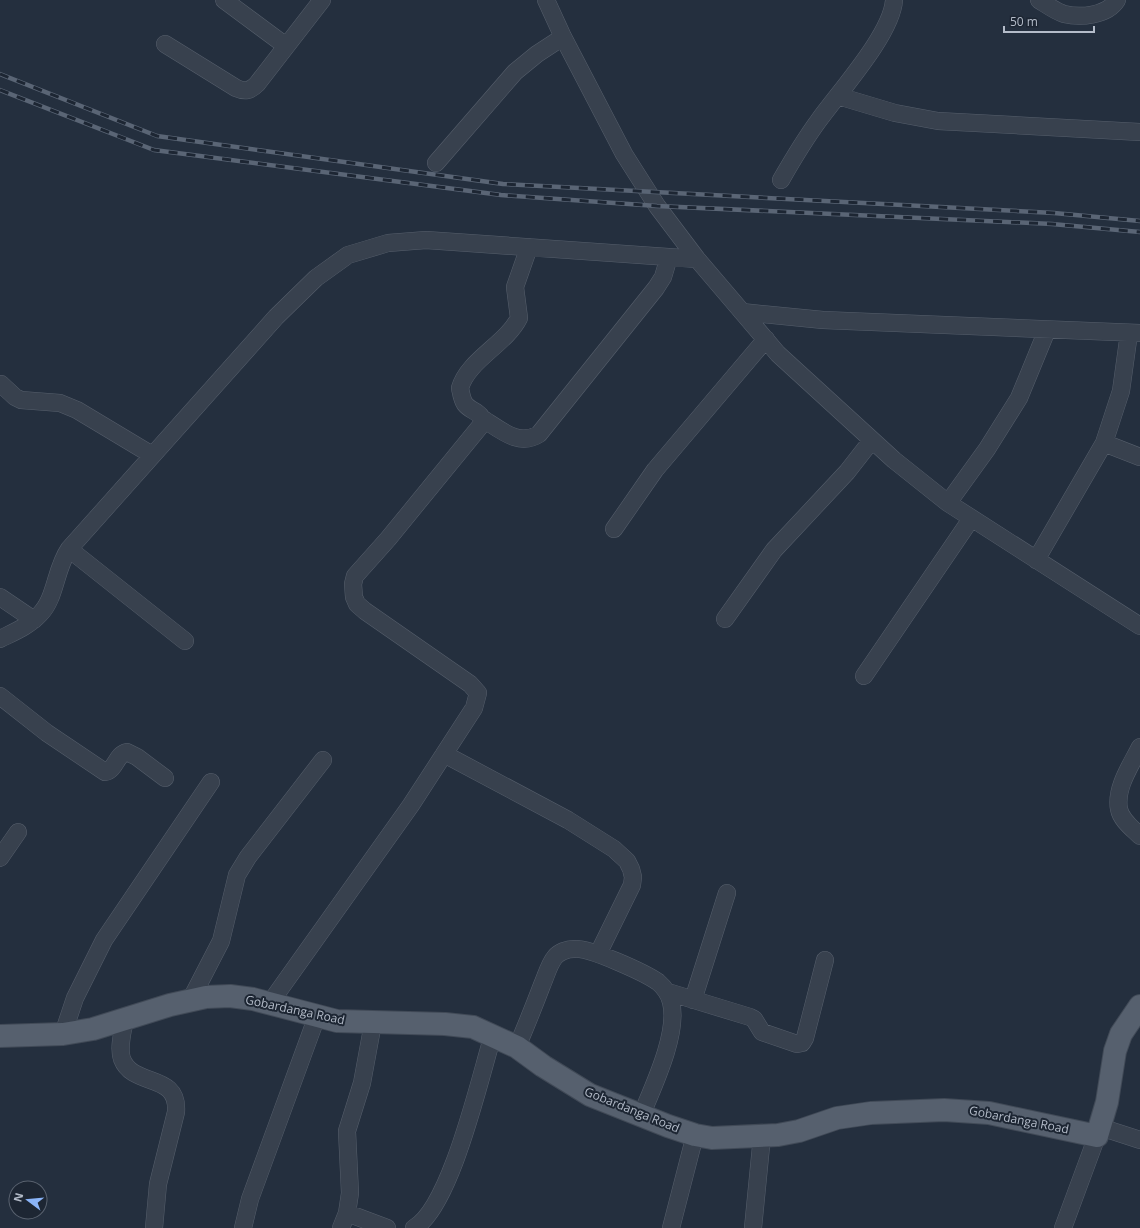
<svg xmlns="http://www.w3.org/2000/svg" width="1140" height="1228" viewBox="0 0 1140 1228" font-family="'Open Sans',sans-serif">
<rect width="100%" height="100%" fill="#242f3e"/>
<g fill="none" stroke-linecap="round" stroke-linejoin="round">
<g stroke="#565f6c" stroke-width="18">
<path id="minor" d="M224,0L286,46
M546,0L563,37L624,154L657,206L697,259L778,354L894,460L948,503L1140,626
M1039,0C1047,5 1055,11 1064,14C1080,18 1107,16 1117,0
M165,44L236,88C245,92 250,91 257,84L322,0
M838,96L895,113L938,121L1140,132
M436,163L515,72L537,54L563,37
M781,180C793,159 805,139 819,120C839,92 892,34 894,0
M742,312L823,320L1140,333
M1,384L15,397L21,400L60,403L77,410L152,455
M483,419C501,430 519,447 539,434L656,288L663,277L669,257
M1104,443L1140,457
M948,503L987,449L1019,398L1047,330
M614,529L655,470L766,339
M69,549L185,641
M1036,560L1104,443L1121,391L1129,333
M0,597L34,620
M725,619L774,550L847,472L872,440
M0,639C14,632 29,626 40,614C56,598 55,569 69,549L276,317L316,278L348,255L388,243L426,240L697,259
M864,676L971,519
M0,696L47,733L105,772C116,770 116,754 127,752L137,757L165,778
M1140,747C1131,765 1115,788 1119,809C1121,820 1132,828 1140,836
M444,754L568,820L614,849L627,861L631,869L633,877L632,885L598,954
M0,858L18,832
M668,992L750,1017L754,1019L762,1032L797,1044L802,1043L805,1038L825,960
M693,1000L727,893
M190,1001L221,941L237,875L248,857L323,760
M270,1003L411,805L474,708L478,693L470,684L365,611L357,604L354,597L353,584L355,576L388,539L482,424C484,412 471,412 465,404C462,400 461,393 460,388C468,360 506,344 519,318L515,287L529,247
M125,1019C123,1031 118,1047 122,1059C133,1088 179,1072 176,1112L158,1184L154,1228
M63,1034L75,998L104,940L211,782
M517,1047C526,1026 534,1006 542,985C546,976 549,964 555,957C559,952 567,949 574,949C589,947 645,973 658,982C665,988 669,994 671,1002C679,1033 653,1087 641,1116
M1100,1127L1140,1140
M347,1213L387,1228
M243,1228L250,1199L317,1016
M341,1228L347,1213L350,1193L347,1131L362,1083L373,1023
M414,1228C451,1207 480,1077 493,1035
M671,1228L695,1135
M753,1228L762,1136
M1063,1228L1097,1136"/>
</g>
<g stroke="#414a57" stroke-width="24">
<path id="major" d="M0,1036L63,1034L93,1029L170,1005L206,997L230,996L253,999L337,1021L445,1024L473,1027L517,1047L543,1066L590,1095L668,1126L695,1135L712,1138L778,1135L799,1131L837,1118L871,1113L944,1110L989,1113L1097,1136L1107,1102L1115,1051L1121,1034L1140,1006"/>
</g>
<use href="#minor" stroke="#38414e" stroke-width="17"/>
<use href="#major" stroke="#56606e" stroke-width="22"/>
<g stroke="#5a6575" stroke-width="4.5">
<path id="rail" d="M0,74L157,136L503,184L1054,213L1140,221
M0,90L154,150L501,195L657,206L1052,224L1140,232"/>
</g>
<use href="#rail" stroke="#1d2633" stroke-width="3" stroke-dasharray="9" stroke-linecap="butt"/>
</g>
<g text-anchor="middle" stroke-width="4" stroke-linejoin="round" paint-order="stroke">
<g font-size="12" fill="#b4bcc9" stroke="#1d2633">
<text transform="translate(295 1010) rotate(12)" y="4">Gobardanga Road</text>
<text transform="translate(632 1110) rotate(22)" y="4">Gobardanga Road</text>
<text transform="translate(1019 1120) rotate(11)" y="4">Gobardanga Road</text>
</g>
</g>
<g transform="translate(28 1200) rotate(286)"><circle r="19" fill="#1d2633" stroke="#59626f"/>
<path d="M0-3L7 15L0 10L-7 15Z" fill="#8ab4f8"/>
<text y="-6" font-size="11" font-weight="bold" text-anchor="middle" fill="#b4bcc9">N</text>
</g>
<path d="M1004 26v6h90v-6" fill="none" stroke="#b4bcc9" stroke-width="2"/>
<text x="1010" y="26" font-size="12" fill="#b4bcc9" stroke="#1d2633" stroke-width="3" paint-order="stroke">50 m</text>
</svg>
